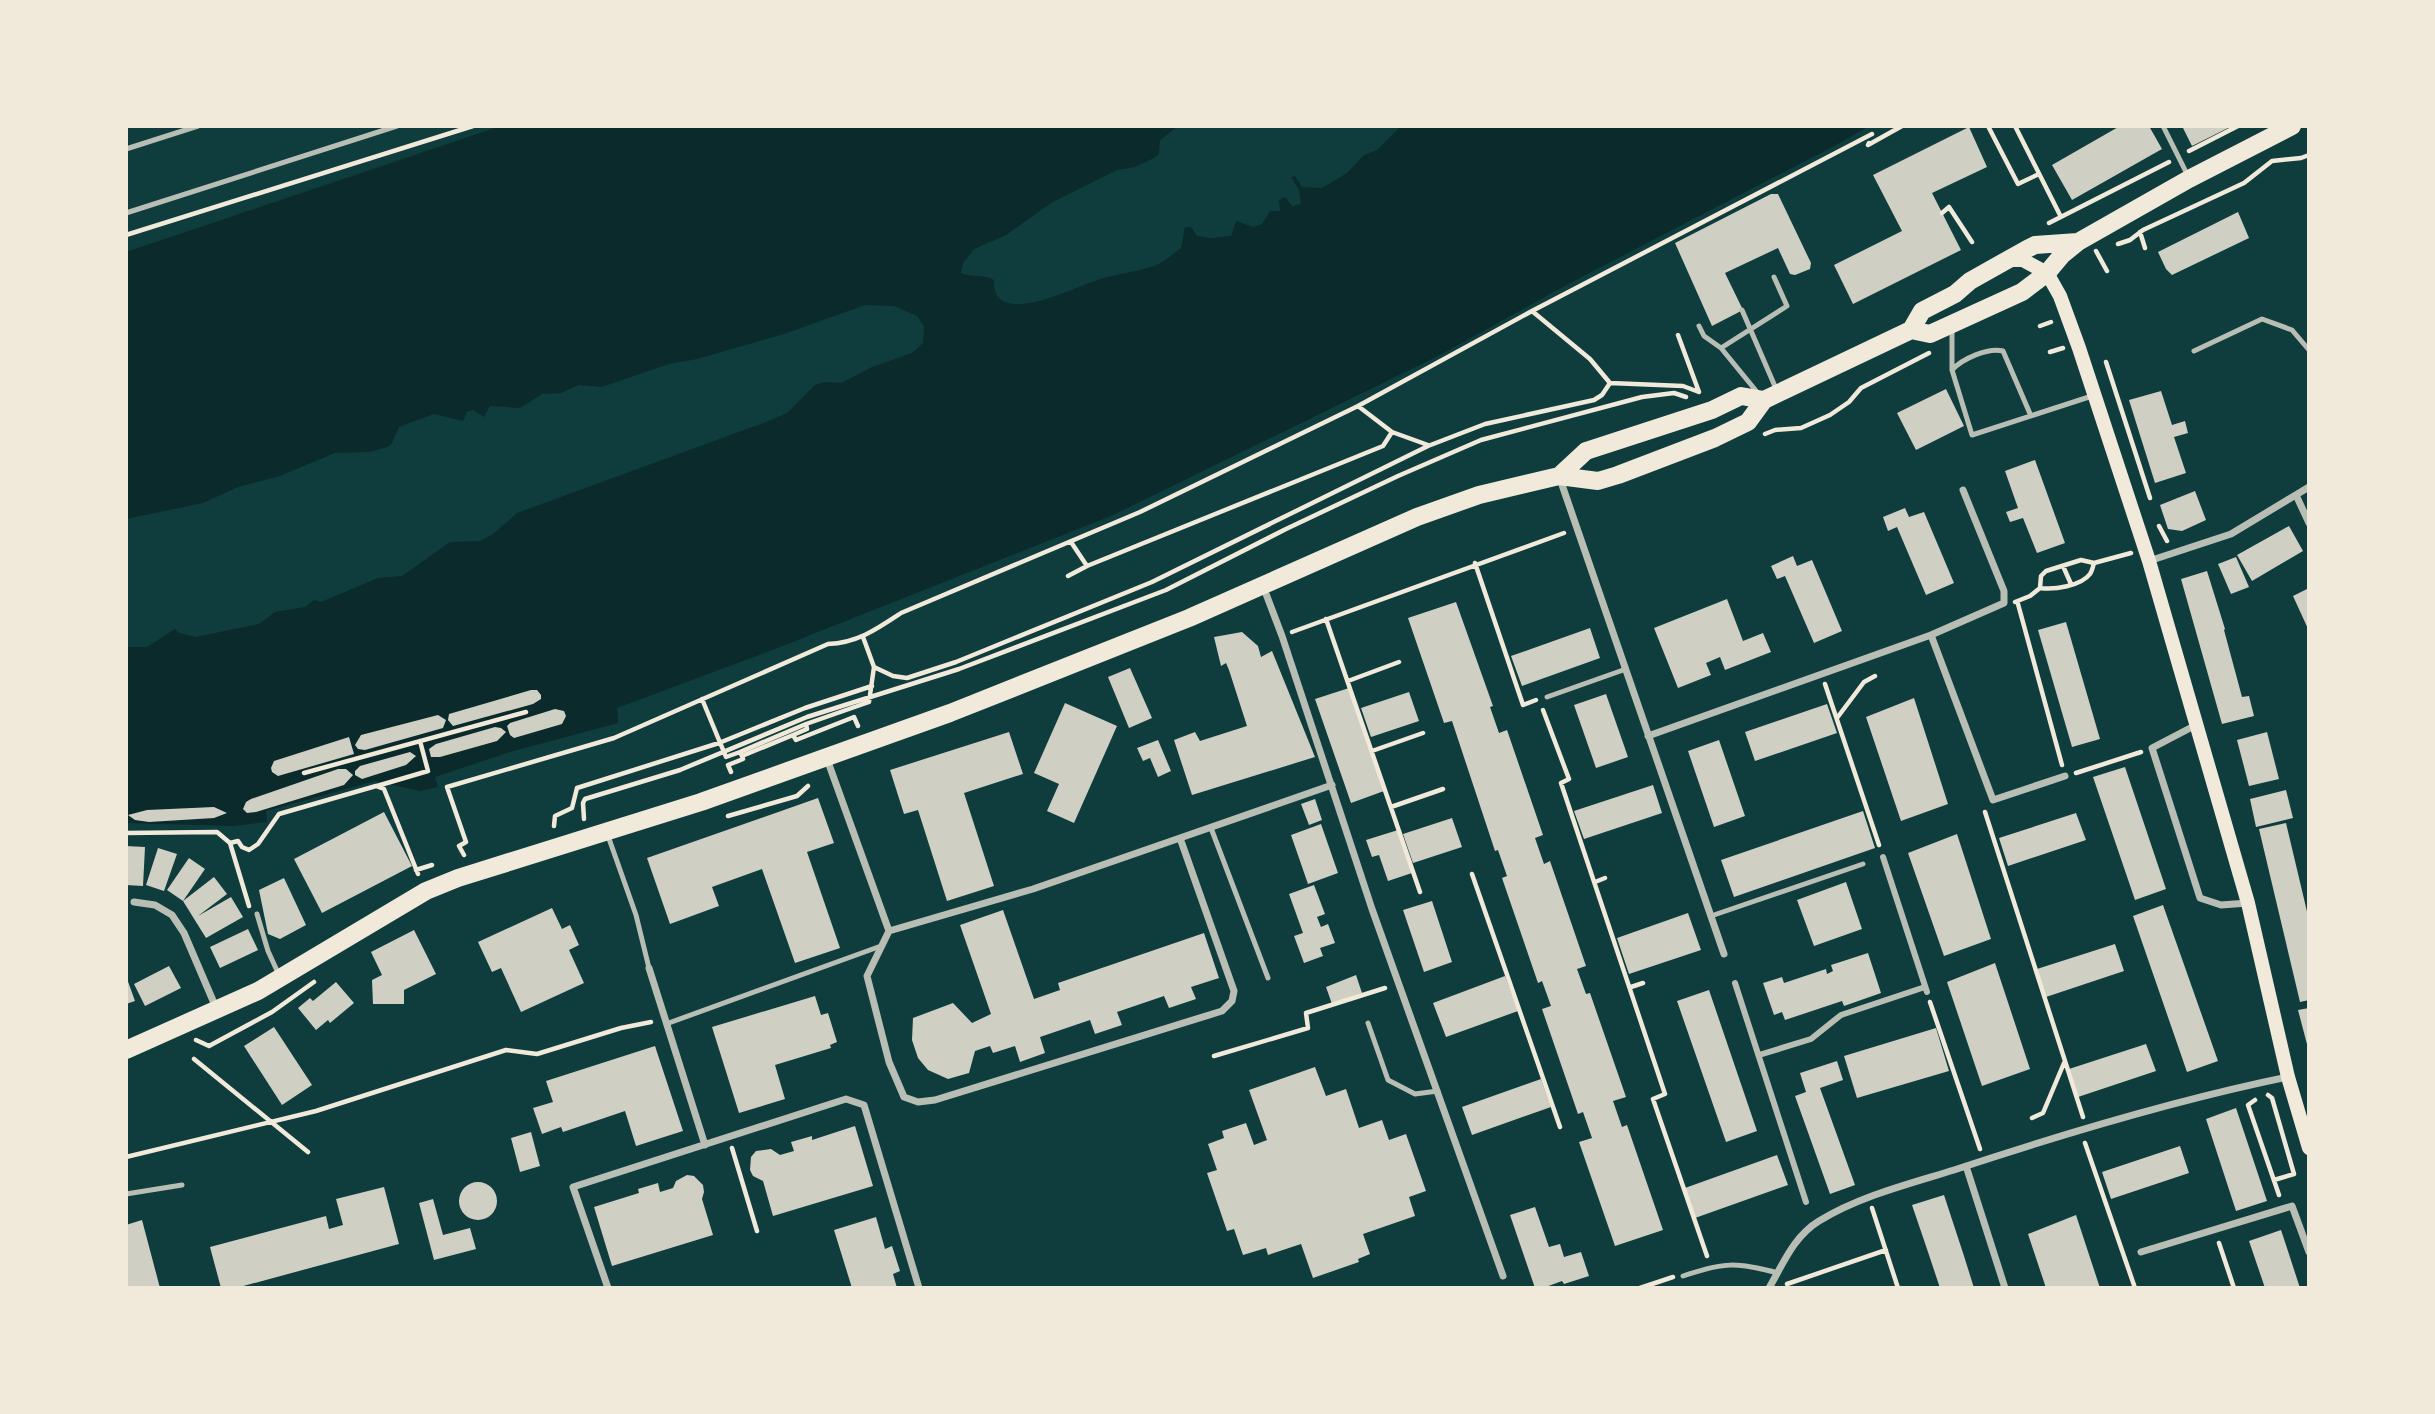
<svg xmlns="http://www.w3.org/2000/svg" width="2435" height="1414" viewBox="0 0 2435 1414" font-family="Poppins,sans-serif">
<rect width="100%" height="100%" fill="#0f3d3e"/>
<path fill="#0a2a2b" d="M501,126H1178L1160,140L1159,154L1154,158L1135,167L1117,170L1051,203L1006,235L974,249L963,263L961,273C972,278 985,274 994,280C991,330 1073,288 1095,281C1114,274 1135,272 1154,266C1163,263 1173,254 1181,248L1185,227H1191L1197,236L1211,238L1231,236L1236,221L1253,227L1262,224L1270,211H1280L1279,200L1285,197L1292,206L1301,204L1299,190L1291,177L1295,176L1302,187L1322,188L1347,173L1364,155L1377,150L1401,126H1869L1838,144L1572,282L1440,355L1111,516L770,651L617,708L618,723L510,752L435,777L438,787L420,791L375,781L266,811L267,822L234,826L126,823V647H147L175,629L179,633L196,637L259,624L275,612L305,607L314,600L321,602L378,578L402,576L450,542L480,541L493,534L517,513L766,422L787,413L815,385L824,382L841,383L872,367L912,353L923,343L924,326L917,316L894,306L865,305L784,334L697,359L669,364L602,387L579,385L561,393L542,394L520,408L490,406L484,417L473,410L467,412L463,421L434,414L399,427L391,445L387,447L370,452L335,453L280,476L238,487L203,503L126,519V252Z"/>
<path fill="#cfcfc3" d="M2120,126H2149L2162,149L2072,200L2052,165Z
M2182,126H2232L2192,146Z
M1969,127L1987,167L1932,193L1961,250L1853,304L1834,265L1902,231L1873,175Z
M1771,194H1778L1811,263L1810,269L1795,275L1790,274L1778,248L1725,273L1743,310L1712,326L1675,243Z
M2238,212L2249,238L2172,275L2166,269L2158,252Z
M1946,389L1964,426L1916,450L1897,413Z
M2161,391L2172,425L2185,421L2188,433L2174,437L2186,473L2155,483L2129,400Z
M2035,460L2065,543L2037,553L2023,518L2010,522L2006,512L2018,508L2005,471Z
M2195,491L2206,520L2182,531L2168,529L2160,505Z
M1905,508L1909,517L1924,512L1954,583L1926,595L1897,527L1888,531L1883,517Z
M2289,526L2303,551L2252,581L2237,555Z
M1793,556L1797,566L1812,560L1842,631L1814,643L1785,576L1777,579L1771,566Z
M2236,557L2249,587L2231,594L2218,564Z
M2207,571L2225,629L2224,630L2242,697L2249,696L2254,716L2222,724L2181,579Z
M2309,588V631L2293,596Z
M1727,599L1743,641L1763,633L1771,652L1725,670L1720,657L1706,663L1711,675L1678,688L1654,628Z
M1456,602L1493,706L1490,707L1499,733L1507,730L1543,835L1535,838L1544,864L1550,861L1586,966L1577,969L1586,994L1590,993L1626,1097L1613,1101L1622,1127L1627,1125L1663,1230L1615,1246L1579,1142L1592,1138L1583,1112L1578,1114L1542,1009L1551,1006L1542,981L1538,983L1502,878L1507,876L1498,850L1495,851L1452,721L1444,723L1408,618Z
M2066,622L2100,739L2072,747L2038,630Z
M1590,628L1600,658L1522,686L1511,656Z
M1242,632L1258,646L1261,657L1272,651L1315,757L1192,795L1174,740L1195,732L1200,741L1247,726L1229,670L1226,663L1221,666L1214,637Z
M1130,668L1152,718L1129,728L1108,677Z
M1349,688L1384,791L1351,803L1315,699Z
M531,690H537L541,695V699L533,704L453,726L448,720L449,714Z
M1409,692L1419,721L1371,737L1361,708Z
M1606,694L1628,757L1596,768L1574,705Z
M1914,698L1948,804L1901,821L1866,717Z
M1065,703L1117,726L1074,823L1047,811L1059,784L1034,773Z
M1827,704L1837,733L1755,761L1745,732Z
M555,709L564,711L566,716L562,724L514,738L510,735L507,726L510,723Z
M438,715L446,720L443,728L365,750L358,749L355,745L361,735Z
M495,727L501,728L506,732L497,741L440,757H431L429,749L436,744Z
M1009,732L1023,774L964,793L994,886L947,901L918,810L904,814L890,770Z
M2267,732L2279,779L2249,786L2237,740Z
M349,737L354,754L278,776L272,772L271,768L274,761Z
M1158,740L1171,771L1158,777L1150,758L1143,761L1137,748Z
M1719,740L1745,816L1714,827L1688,751Z
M410,752L416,756L406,765L362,779L355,775V771L360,766Z
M2125,767L2166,889L2135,900L2093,777Z
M338,769H346L353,775L344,785L256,812L247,813L243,809L246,802L251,799Z
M1653,785L1662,813L1584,839L1574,811Z
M2286,790L2293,818L2256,827L2250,799Z
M818,798L834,843L807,852L840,948L795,963L762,869L712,887L719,906L670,924L647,858Z
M1315,799L1322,820L1309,825L1301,804Z
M214,807L227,813L214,818L149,822L135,820L128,815L147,810Z
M1863,811L1875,848L1734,897L1721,860Z
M384,812L412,866L322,913L294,859Z
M2076,813L2086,840L2008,866L1999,838Z
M1452,818L1462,847L1413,863L1403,834Z
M2286,823L2309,920V1000L2300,1002L2259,829Z
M1321,824L1338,873L1308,884L1291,835Z
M1398,830L1412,873L1388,881L1379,855L1372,857L1366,840Z
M1957,834L1991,939L1944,956L1908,853Z
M126,846L145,847L143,886L126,885Z
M158,848L177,854L164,891L146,885Z
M189,858L205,869L183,901L167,890Z
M214,877L227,894L198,916L231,897L243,917L206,938L183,901Z
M284,878L306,925L280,939L268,934L259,890Z
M1846,882L1862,929L1814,946L1797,900Z
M1314,885L1325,914L1317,917L1321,927L1328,924L1335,943L1320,948L1323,956L1304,963L1294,936L1303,933L1289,894Z
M1432,901L1452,962L1424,972L1403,910Z
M2163,905L2218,1061L2187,1072L2133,916Z
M552,908L562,929L570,925L579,945L569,950L584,983L521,1012L501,968L492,972L478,942Z
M1003,910L1034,999L1060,990L1058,983L1204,933L1219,978L1191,987L1196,999L1169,1008L1164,996L1117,1012L1122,1025L1095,1034L1090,1020L1040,1037L1045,1053L1020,1062L1015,1046L993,1053L990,1046L975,1051L969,1073L948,1079L928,1070L918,1058L912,1040L913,1018L953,1003L972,1023L991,1014L960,925Z
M1688,913L1701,950L1629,974L1617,938Z
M248,929L258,950L220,968L210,947Z
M414,930L436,974L404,990V1004H373L372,980L382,975L371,952Z
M2115,944L2124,971L2046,997L2037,969Z
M1868,953L1881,993L1844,1006L1842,1001L1785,1020L1782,1012L1774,1015L1763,983L1782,977L1784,983L1826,969L1827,974L1833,971L1831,965Z
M1995,963L2030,1069L1982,1086L1947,982Z
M169,966L181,988L145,1006L134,984Z
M1356,975L1362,993L1332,1004L1326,987Z
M126,976L135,1001L126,1004Z
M1505,976L1518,1011L1446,1037L1433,1003Z
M336,982L354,1003L330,1023L328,1020L316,1030L298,1008L310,998L313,1001Z
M1709,990L1757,1131L1726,1142L1677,1001Z
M815,996L821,1015L828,1013L837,1042L830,1045L831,1048L775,1065L785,1099L739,1113L712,1027Z
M2309,1008V1048H2308L2298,1010Z
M274,1027L312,1085L282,1105L244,1046Z
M1936,1028L1949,1071L1857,1098L1844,1056Z
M2146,1044L2156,1071L2078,1097L2069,1069Z
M655,1046L683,1131L636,1146L625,1111L563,1132L561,1127L542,1134L533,1108L553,1102L546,1081Z
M1837,1061L1843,1080L1820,1088L1855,1185L1830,1194L1795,1096L1806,1092L1800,1073Z
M1315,1067L1326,1096L1346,1089L1359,1128L1382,1120L1389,1140L1406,1134L1426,1191L1409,1197L1415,1216L1363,1234L1370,1254L1358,1259L1359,1262L1313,1278L1301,1244L1268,1255L1266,1248L1243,1255L1234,1229L1227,1231L1207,1173L1217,1170L1208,1144L1224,1138L1222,1131L1246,1123L1254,1145L1267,1140L1249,1090Z
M1541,1079L1551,1107L1472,1135L1462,1107Z
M2236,1108L2267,1201L2236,1211L2206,1119Z
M855,1126L873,1186L773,1216L763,1181L753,1176L750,1170L751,1157L756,1151L771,1149L780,1155L794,1151L791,1142L812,1136V1140Z
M531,1132L540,1166L520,1172L511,1138Z
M2180,1146L2189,1173L2111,1199L2102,1172Z
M1777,1155L1788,1185L1695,1218L1685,1188Z
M687,1175L694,1176L703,1185L704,1192L702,1199L713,1235L612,1266L594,1207L639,1193L638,1189L658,1183L660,1192L673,1188L676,1181Z
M459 1201a19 19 0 1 1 38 0a19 19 0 1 1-38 0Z
M384,1187L399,1244L236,1288H221L210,1247L326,1216L329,1229L343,1225L336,1199Z
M1944,1195L1964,1256L1974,1288H1940L1928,1252L1912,1205Z
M433,1199L443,1235L470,1228L476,1249L434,1260L419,1203Z
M1535,1207L1549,1247L1560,1244L1564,1257L1581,1252L1589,1276L1564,1284L1562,1281L1543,1288H1535L1510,1215Z
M2076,1215L2100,1288H2046L2028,1234Z
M876,1217L885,1249L892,1246L900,1271L893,1274L897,1288H852L834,1230Z
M142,1220L160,1288H126V1225Z
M2281,1230L2286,1245L2300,1288H2265L2249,1241Z"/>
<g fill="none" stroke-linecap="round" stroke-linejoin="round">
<path stroke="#f1e9da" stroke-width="4.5" d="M1988,126L2018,184L2039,174
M2015,126L2061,217
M1869,143L1868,145L1902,126
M2189,151L2238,126
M1942,213L1949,207L1972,242
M2049,223L2169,162
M2140,232L2145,248
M126,235L473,126
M2118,244L2130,240L2143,230L2244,183L2272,161L2301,158L2309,155
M2096,251L2107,271
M1532,311L1590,359L1610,383
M2040,326L2051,322
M1678,335L1699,392
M2050,352L2063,348
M2106,362L2150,498
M1358,406L1392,432L1428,445
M1765,434L1775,430L1801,428L1830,415L1849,402L1861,388L1929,353
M2159,526L2167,541
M1071,542L1087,566
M1475,563L1523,705L1536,700
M2063,566L2071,584
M1068,576L1087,566L1383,446L1392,432
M2040,588L2041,576L2046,571L2081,560L2094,563L2131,553
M2015,602L2030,596L2040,588C2054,590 2081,586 2090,574C2092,571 2093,567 2094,563
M2018,604L2062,765
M1326,619L1420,892
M1292,632L1564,533
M874,667L893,676L907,678L956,662L1152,582L1428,446L1485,424L1594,400L1602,395L1610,383L1683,386L1699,392
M1348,681L1399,662
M1825,684L1879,845
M702,699L726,757L740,752
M1543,710L1569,779L1561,783L1665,1094L1653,1099L1707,1256
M1837,718L1864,682L1875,676
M858,726L854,717L796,740L793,735L742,756L740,752L806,724L869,702L874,667L863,637
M793,735L807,729L806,724
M1372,751L1423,733
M731,772L728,765L743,759L742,756
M304,773L526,712
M2076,773L2141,752
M377,786L428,771L420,741
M1391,807L1443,789
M1985,812L2083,1117
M728,816L797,796L808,786
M584,819L583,803L585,799L680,770L807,717L959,669L1166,590L1286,529L1398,476L1481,440L1642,397L1674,393L1686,397
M554,826L555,816L572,808L577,788L719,743L805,708L872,686
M126,833L217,832L230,843
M230,843L238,841L242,847L249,850L258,844L279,814L376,786L384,789L418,874
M230,843L249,906
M464,855L459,846L466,842L447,787L614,738L828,644C857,643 877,629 901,613L1140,512L1358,406L1532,311L1872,134
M416,870L432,865
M1472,874L1560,1127
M1595,882L1605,878
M1631,987L1643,983
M1930,1002L1980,1149
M196,1040L209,1046L272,1012L314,982
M1214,1056L1308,1028L1306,1013L1385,988
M194,1059L308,1152
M2268,1095L2272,1098L2294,1174L2274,1180
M2255,1100L2248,1105L2279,1195
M2032,1118L2043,1113L2064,1063
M2085,1143L2135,1288
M732,1148L757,1231
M126,1157L316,1111L506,1050L537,1054L621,1028L651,1022
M1872,1208L1898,1288
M2219,1243L2234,1288
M1787,1284L1886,1250
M1640,1288L1673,1277"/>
<path stroke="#b8beb3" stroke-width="5" d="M2163,126L2188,176
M126,149L198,126
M126,213L397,126
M1742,310L1777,391
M1699,326L1704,336L1721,348L1757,392
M1952,328V370L1972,435L2092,396
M1721,348L1787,306L1774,277
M2194,351L2262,319L2292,330L2309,350
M1952,370C1962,359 1988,347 2003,351L2031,416
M1547,697L1626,669
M1211,828L1268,978
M607,833L636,915L649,968
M257,914L268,951L279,975
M1711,916L1863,864
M1368,1023L1388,1080L1415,1094L1438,1091
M666,1024L881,946
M126,1194L182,1185
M1683,1276C1724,1262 1736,1262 1778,1273"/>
<path stroke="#b8beb3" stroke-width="6" d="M1883,857L1927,992
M1735,983L1806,1202
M1759,1055L1811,1039L1841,1015L1925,987"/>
<path stroke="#b8beb3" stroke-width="7" d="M1560,479L1724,954
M2296,495L2309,523
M2149,561L2231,534L2309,487
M1263,586L1282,636L1372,909L1503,1276
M1931,635L1993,800L2065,776
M2196,725L2152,748L2200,898L2221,905L2248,903
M1648,736L1931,635L2004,603V591L1963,490
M827,759L889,931
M1180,838L1033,889L889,931L867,976L889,1062L904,1097L918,1102L935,1100L1222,1011L1232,1001L1234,991L1180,838L1332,785
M134,902L155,905L172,915L184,933L217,1010
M649,968L705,1145
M1966,1166L2005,1288
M2141,1252L2292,1206L2309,1252
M608,1288L573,1187L846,1099L864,1105L919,1288
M1769,1288C1783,1264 1794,1236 1819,1221C1860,1196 1909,1184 1954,1170C2063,1134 2175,1100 2288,1077"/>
<path stroke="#f1e9da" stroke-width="14" d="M2010,260H2023L2047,273L2060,296L2079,348L2149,561L2248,903L2288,1077L2309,1148"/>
<path stroke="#f1e9da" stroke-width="18" d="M1911,330L1930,334L2022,292L2047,273L2062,255L2078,242L2189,179L2292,126
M1559,476L1586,451L1712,410L1741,396L1764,400
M126,1050L258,991L426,891L458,878L701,802L950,713L1189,618L1417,517L1479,495L1559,476L1598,481L1618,475L1715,438L1748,422L1764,400L1911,330L1922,311L1955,294L1970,281L2027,249L2035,245L2078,242"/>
</g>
<rect width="2435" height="1414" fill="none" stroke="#f1e9da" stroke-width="256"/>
</svg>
